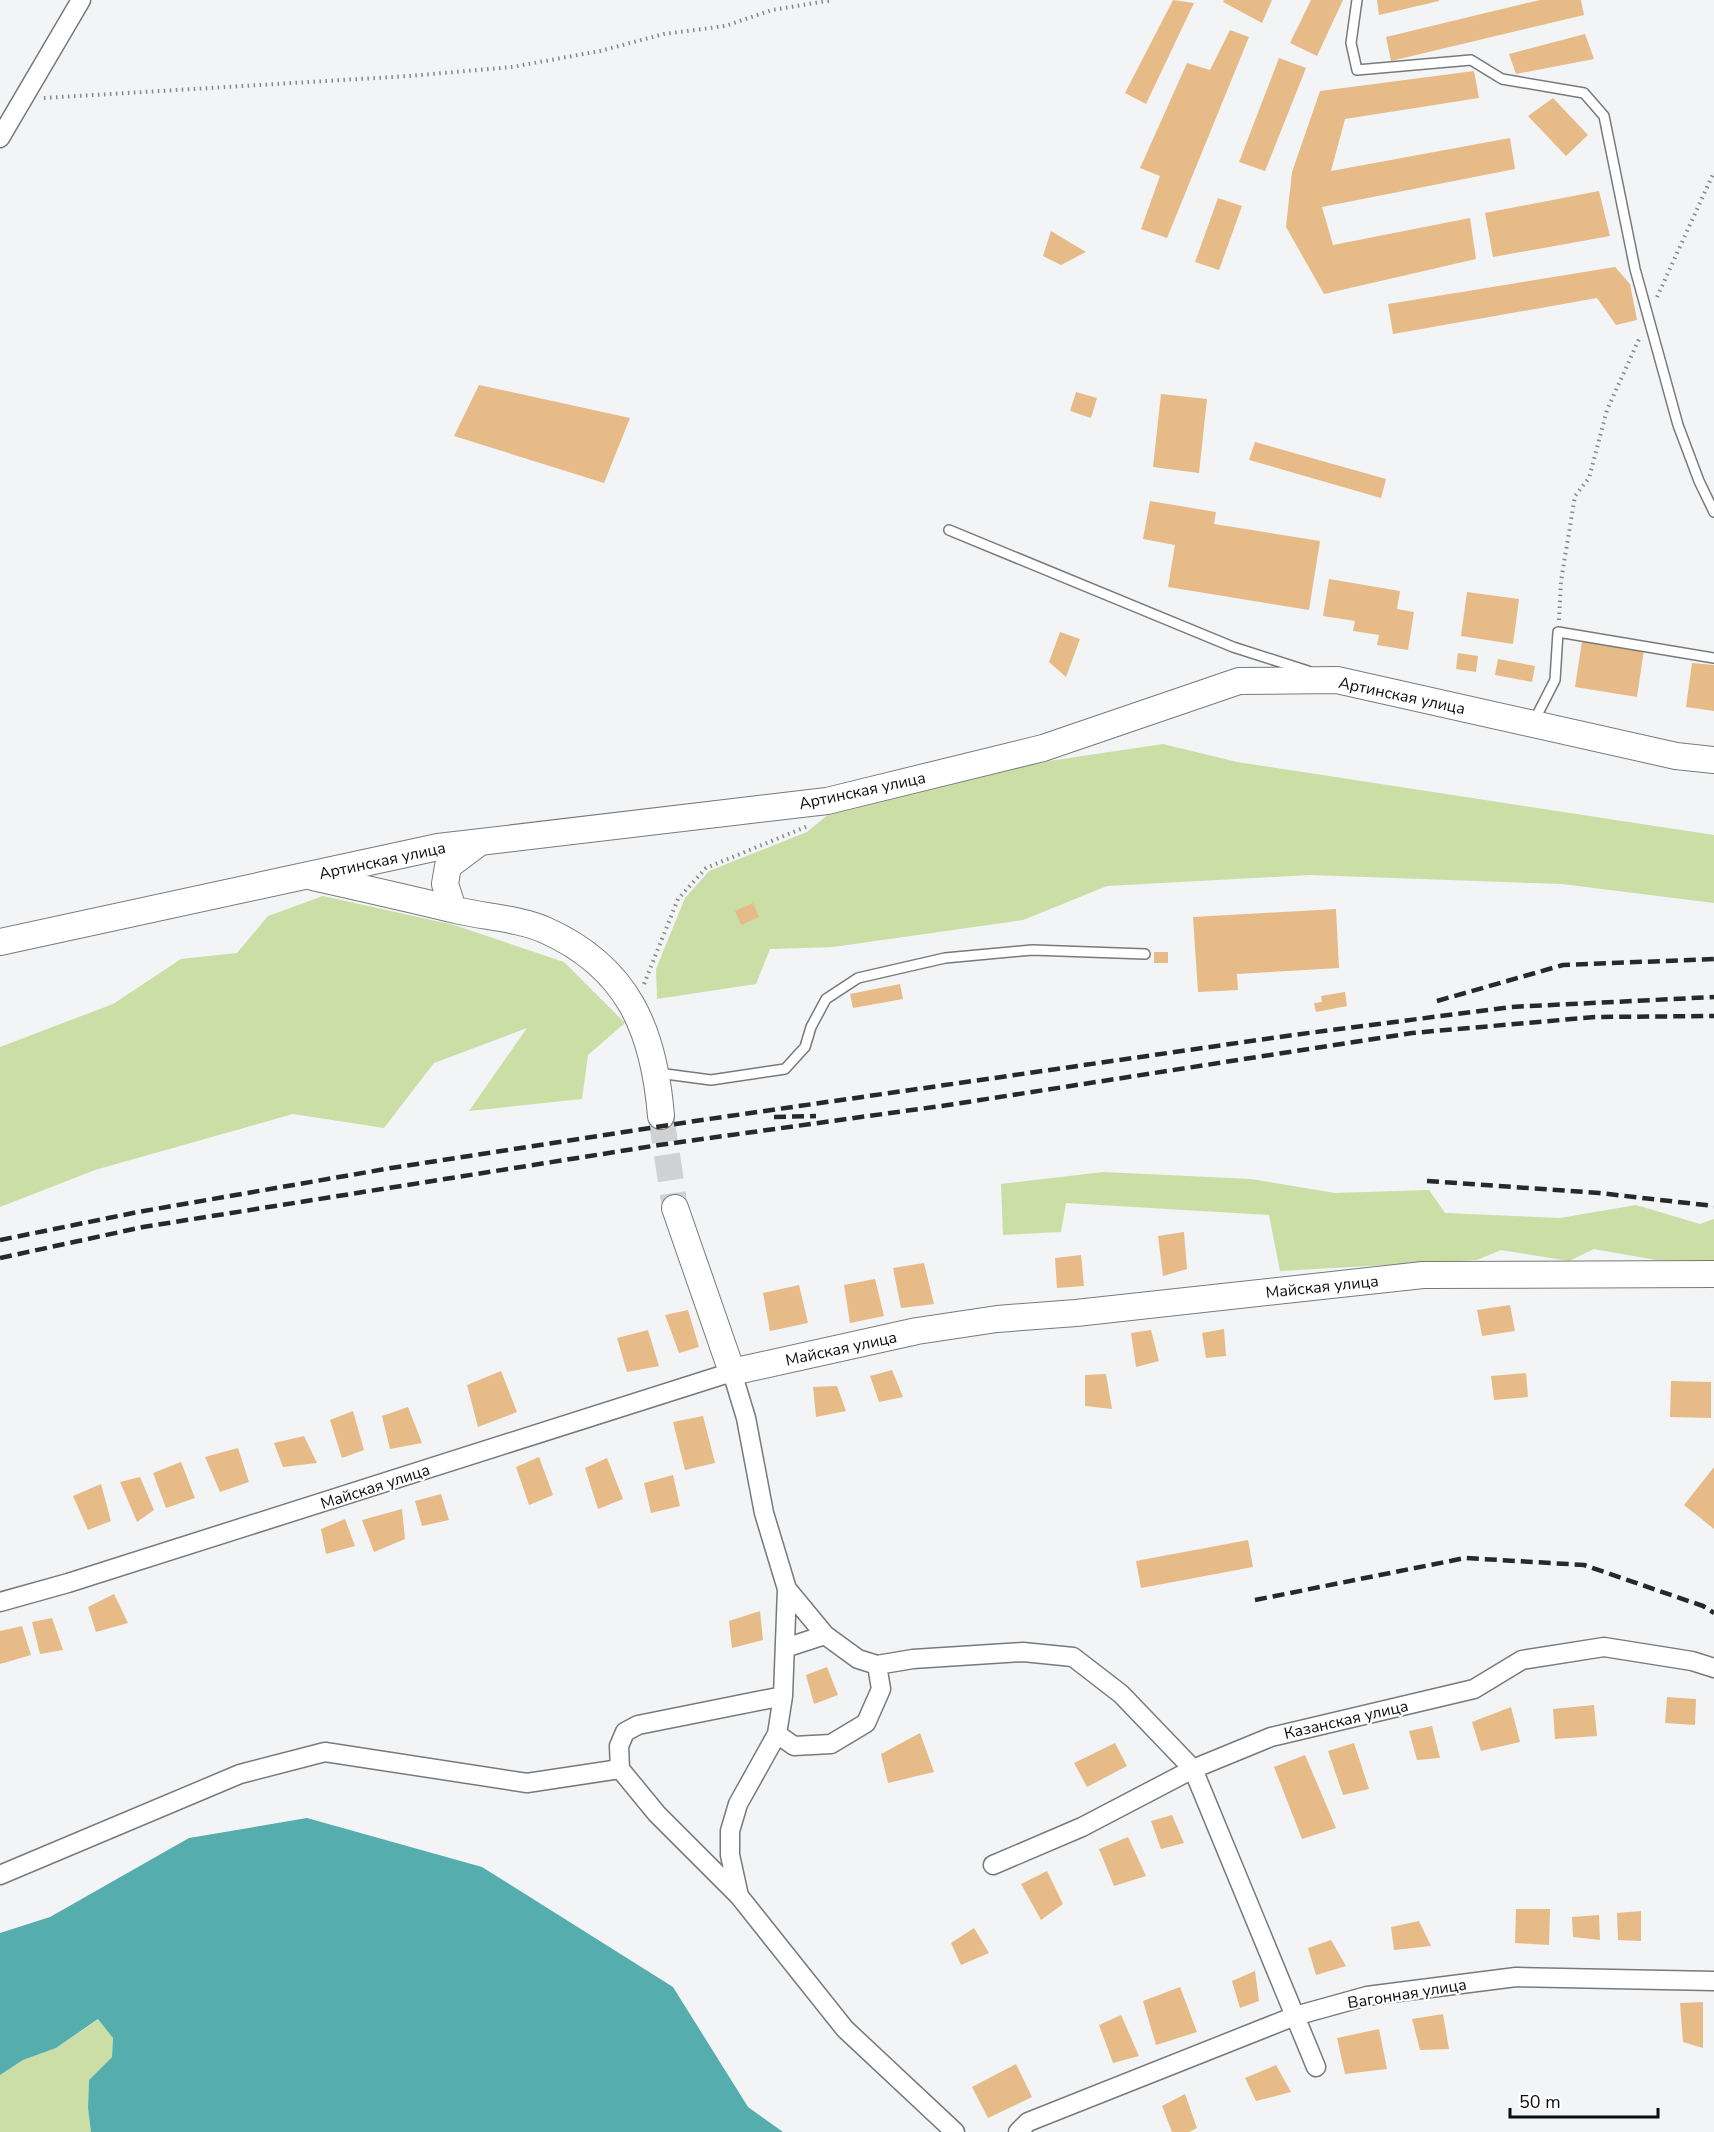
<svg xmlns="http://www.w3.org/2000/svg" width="1714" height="2132" viewBox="0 0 1714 2132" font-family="'Nunito Sans',sans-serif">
<rect width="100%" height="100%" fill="#f3f4f5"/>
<path fill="#cadea5" d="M1163,744L1237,762L1714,835V903L1562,884L1310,875L1107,886L1023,920L833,947L770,949L756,984L657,999L656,969L685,898L709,871L807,832L841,804L1009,767Z
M323,896L454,925L564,962L625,1023L588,1055L582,1099L469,1111L527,1028L434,1063L384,1128L293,1114L95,1170L0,1207V1047L113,1004L181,959L237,953L268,916Z
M1103,1172L1251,1179L1335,1193L1429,1190L1445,1213L1560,1218L1636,1205L1700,1224L1714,1219V1262L1656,1260L1594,1249L1569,1261L1501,1250L1477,1260L1280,1271L1269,1215L1066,1203L1061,1232L1003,1235L1001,1184Z
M99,2019L113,2038L112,2057L89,2080L88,2108L91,2132H0V2075L23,2060L56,2048Z"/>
<path fill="#56adae" d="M307,1818L482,1867L673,1987L748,2107L783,2132H91L88,2108L89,2080L112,2057L113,2038L98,2019L56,2048L23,2060L0,2075V1933L50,1917L189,1838Z"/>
<path fill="#e7bb87" d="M1173,0L1194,3L1146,104L1125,93Z
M1224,0H1272L1262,23L1223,2Z
M1311,0H1343L1317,56L1290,43Z
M1377,0H1439V1L1379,15Z
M1540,0H1581L1584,15L1391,61L1386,37Z
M1230,30L1249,37L1167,238L1141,229L1160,176L1140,168L1187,63L1210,70Z
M1585,34L1594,59L1516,74L1509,54Z
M1279,58L1306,68L1265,171L1239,162Z
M1474,71L1479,98L1345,119L1331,171L1510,138L1515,169L1322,207L1333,245L1470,218L1476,259L1324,294L1286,227L1292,172L1320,91Z
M1553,98L1588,135L1566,156L1528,116Z
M1599,191L1610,236L1493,257L1485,213Z
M1218,198L1242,206L1219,270L1195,262Z
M1051,231L1086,252L1061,265L1043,256Z
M1615,267L1630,284L1637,320L1616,325L1597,298L1393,334L1388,304Z
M479,385L630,418L604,483L454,436Z
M1076,392L1097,398L1091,418L1070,411Z
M1161,394L1207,399L1199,473L1153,467Z
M1255,442L1386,479L1381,498L1249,460Z
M1150,501L1216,512L1214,524L1320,541L1309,610L1168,587L1175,545L1143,539Z
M1329,579L1400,591L1397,609L1414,612L1408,650L1377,645L1379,635L1353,631L1355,621L1323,616Z
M1467,592L1519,599L1513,644L1461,636Z
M1060,632L1080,639L1066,677L1049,662Z
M1582,641L1644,649L1637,697L1575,687Z
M1458,653L1478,656L1476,672L1456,669Z
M1498,659L1535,666L1532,682L1495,675Z
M1692,663L1714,665V711L1686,707Z
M753,903L759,917L741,925L735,911Z
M1336,909L1339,968L1237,974L1238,990L1198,992L1193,917Z
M1154,952H1168V963H1154Z
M900,984L903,999L853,1008L850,994Z
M1345,992L1347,1006L1316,1012L1314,1003L1322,1002L1321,996Z
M1184,1232L1187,1269L1163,1276L1158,1236Z
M1081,1255L1084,1286L1057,1288L1055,1258Z
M924,1263L934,1304L901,1308L893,1268Z
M875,1279L884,1316L850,1323L844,1285Z
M799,1285L808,1323L770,1331L763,1293Z
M1510,1305L1515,1331L1482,1336L1477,1310Z
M688,1310L699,1347L679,1353L665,1315Z
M1224,1329L1226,1356L1206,1358L1202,1333Z
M648,1330L659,1366L627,1372L617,1338Z
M1151,1330L1159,1361L1136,1367L1131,1333Z
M892,1370L903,1397L879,1402L870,1376Z
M501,1371L517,1412L478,1427L467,1385Z
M1526,1373L1528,1397L1494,1400L1491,1376Z
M1106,1374L1112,1409L1085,1406V1375Z
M1671,1381L1711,1382V1418L1670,1417Z
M837,1386L846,1411L816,1417L813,1387Z
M408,1407L422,1443L390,1449L382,1416Z
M353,1411L364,1450L342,1458L330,1420Z
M703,1416L715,1463L685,1470L673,1422Z
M304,1436L317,1463L283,1467L274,1443Z
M238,1448L249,1482L220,1492L205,1457Z
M539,1457L553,1495L529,1505L516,1467Z
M607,1458L623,1499L598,1509L585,1468Z
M181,1462L195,1498L166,1508L153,1473Z
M1714,1467V1529L1684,1505Z
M673,1475L680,1506L651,1513L644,1483Z
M140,1477L154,1510L137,1522L120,1482Z
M101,1484L111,1521L88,1530L73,1496Z
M441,1494L449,1520L422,1526L415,1501Z
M402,1509L405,1539L374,1552L362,1520Z
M345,1519L355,1546L326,1554L321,1529Z
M1248,1540L1253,1567L1141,1588L1136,1561Z
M114,1594L128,1623L96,1632L88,1607Z
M760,1611L763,1640L732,1648L729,1621Z
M52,1618L63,1650L40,1654L32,1622Z
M22,1626L31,1655L0,1664V1631Z
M827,1667L838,1695L814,1704L806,1675Z
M1667,1697L1696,1699L1695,1725L1665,1723Z
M1594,1705L1597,1736L1555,1739L1553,1709Z
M1511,1707L1520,1742L1481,1751L1472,1722Z
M1432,1726L1440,1758L1417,1760L1409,1731Z
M920,1733L934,1772L888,1783L881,1754Z
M1115,1743L1127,1766L1087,1787L1074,1763Z
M1354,1743L1369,1789L1343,1795L1328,1751Z
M1305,1755L1336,1828L1302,1839L1274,1767Z
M1172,1815L1184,1843L1161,1849L1151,1821Z
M1128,1837L1146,1876L1114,1886L1099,1849Z
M1047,1871L1063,1904L1041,1920L1021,1884Z
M1516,1909H1550L1549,1945L1515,1943Z
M1641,1911V1941L1618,1940L1617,1913Z
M1599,1915L1600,1940L1573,1937L1572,1917Z
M1419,1921L1431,1946L1394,1950L1391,1927Z
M974,1928L989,1953L961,1965L951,1943Z
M1331,1940L1346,1966L1316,1975L1308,1948Z
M1255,1971L1259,2001L1240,2008L1232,1981Z
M1180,1987L1197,2032L1156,2045L1143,2001Z
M1703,2002V2048L1683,2042L1680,2003Z
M1443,2014L1449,2049L1420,2050L1412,2019Z
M1121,2015L1139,2056L1113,2063L1099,2025Z
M1379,2029L1387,2069L1345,2074L1337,2038Z
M1016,2064L1032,2097L988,2118L972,2087Z
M1276,2065L1291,2092L1256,2101L1245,2078Z
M1185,2094L1197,2128L1189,2132H1172L1162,2106Z"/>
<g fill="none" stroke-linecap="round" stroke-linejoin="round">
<path stroke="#d0d1d2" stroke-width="26" stroke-dasharray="26 13" stroke-linecap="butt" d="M661,1116L675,1208"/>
<g stroke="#78797a" stroke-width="12">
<path id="lane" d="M1357,0L1351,43L1357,70L1471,60L1502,79L1584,93L1604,116L1635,269L1678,425L1699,481L1714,512
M949,530L1233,647L1308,671
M1534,721L1555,680L1558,632L1714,658
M658,1073L711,1080L785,1069L805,1047L811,1027L826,999L858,978L945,958L1032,950L1145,954"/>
</g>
<g stroke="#78797a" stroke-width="21">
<path id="street" d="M0,138L81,0
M787,1589L825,1635L858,1659L877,1665L913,1659L1023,1652L1073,1657L1121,1694L1193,1769L1316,2067
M0,1602L68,1583L732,1372L746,1418L764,1513L787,1589L783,1696L777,1734L738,1804L730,1831V1855L739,1896L845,2029L955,2132
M785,1648L825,1635
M777,1734L794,1746L831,1744L866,1723L881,1689L877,1665
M993,1865L1082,1827L1193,1769L1271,1737L1474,1689L1522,1660L1604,1647L1692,1661L1714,1668
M0,1875L240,1774L325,1752L527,1783L620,1769
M739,1896L657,1814L620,1769L619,1746L625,1732L638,1725L783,1696
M1018,2132L1028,2122L1295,2016L1367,1996L1516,1977L1714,1981"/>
</g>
<g stroke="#78797a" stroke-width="28">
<path id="secondary" d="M313,877C362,888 411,899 460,911C487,917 520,919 545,930C628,967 654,1030 661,1116
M453,909L445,884L448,866L480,842
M0,942L438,847L827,801L1043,748L1239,681L1337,680L1676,756L1714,760
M675,1208L732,1372L917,1331L997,1319L1076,1313L1423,1275L1714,1274"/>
</g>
<path stroke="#878788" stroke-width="4" stroke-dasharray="1.5 4.5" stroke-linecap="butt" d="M44,98L409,76L512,67L600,51L664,34L725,26L772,10L833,0
M1657,297L1714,172
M1559,620L1561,581L1575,496L1589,478L1607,410L1640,337
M644,984L678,899L706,868L808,826"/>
<use href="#lane" stroke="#fff" stroke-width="9"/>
<use href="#street" stroke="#fff" stroke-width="18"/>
<use href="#secondary" stroke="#fff" stroke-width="26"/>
<path stroke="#282828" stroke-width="4.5" stroke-dasharray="12 6" stroke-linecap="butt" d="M1437,1001L1563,965L1714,959
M774,1117L816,1116
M1427,1181L1599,1193L1714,1206
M0,1240L138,1212L391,1168L695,1121L1293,1035L1511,1007L1714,997
M0,1258L143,1227L357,1193L659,1145L948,1105L1412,1033L1595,1017L1714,1016
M1255,1600L1465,1558L1584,1565L1703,1606L1714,1613"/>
</g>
<g text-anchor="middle" stroke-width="4.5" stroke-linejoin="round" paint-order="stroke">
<g font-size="16" fill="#0c0c0c" stroke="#fff">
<text transform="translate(1402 695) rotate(12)" y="6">Артинская улица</text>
<text transform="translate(862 790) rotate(-12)" y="6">Артинская улица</text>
<text transform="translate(382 860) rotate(-12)" y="6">Артинская улица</text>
<text transform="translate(1322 1286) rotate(-6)" y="6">Майская улица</text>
<text transform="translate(841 1348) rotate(-12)" y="6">Майская улица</text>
<text transform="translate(375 1486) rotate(-18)" y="6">Майская улица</text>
<text transform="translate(1346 1719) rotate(-13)" y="6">Казанская улица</text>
<text transform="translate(1407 1993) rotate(-9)" y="6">Вагонная улица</text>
</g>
</g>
<path d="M1510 2108v9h148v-9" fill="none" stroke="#0c0c0c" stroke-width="3"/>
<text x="1519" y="2108" font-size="18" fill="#0c0c0c" stroke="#ffffff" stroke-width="4.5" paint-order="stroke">50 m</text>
</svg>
